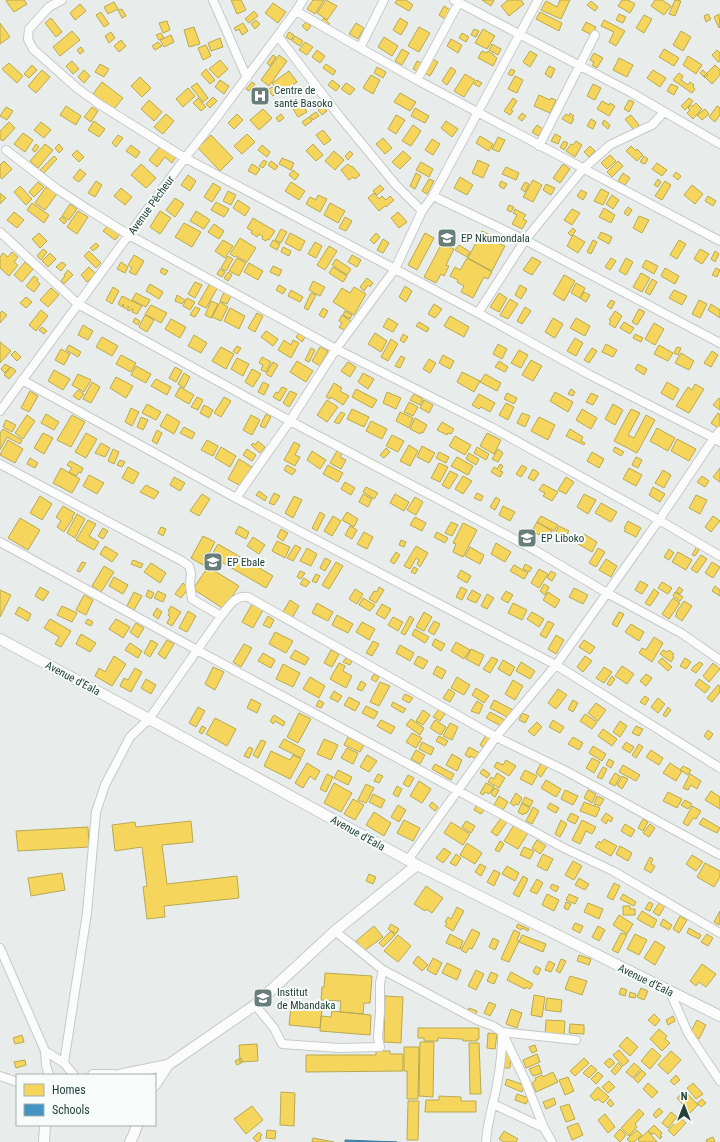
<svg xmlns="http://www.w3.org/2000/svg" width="720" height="1142" viewBox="0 0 720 1142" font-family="'Roboto Condensed',sans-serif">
<rect width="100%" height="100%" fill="#e8edeb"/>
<path fill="#f6d55c" stroke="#b7a952" d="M7,0H24L27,4L14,12L6,1Z
M231,0H241L246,10L237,14Z
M313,0H324L315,14L307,9Z
M326,0L337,6L327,20L317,13Z
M397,0H406L413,5L409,11L395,3Z
M482,0H494L491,6Z
M508,0H521L524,4L509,16L501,6Z
M560,0H570L561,19L541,10L546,1L557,7Z
M622,0H628L635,4L630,13L618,6Z
M655,0H662L671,6L664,15L651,6Z
M675,0L681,1L675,16L669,14Z
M591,1L598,7L595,11L587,5Z
M114,2L118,9L108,14L104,7Z
M273,3L286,12L278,23L265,13Z
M80,4L86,11L75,20L70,13Z
M444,6L450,10L445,19L439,15Z
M122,9L126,16L122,18L118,10Z
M254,11L258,16L249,23L245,19Z
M101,12L109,24L104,27L96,15Z
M540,12L562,23L559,31L536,19Z
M619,14L626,17L623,23L616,20Z
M708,14L711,19L706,22L704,16Z
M719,14L720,27L719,28L714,17Z
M644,15L652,19L644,33L636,28Z
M51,18L62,32L56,37L45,23Z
M324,18L330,24L327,27L321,21Z
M400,18L408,23L401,35L393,30Z
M256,20L260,24L255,29L251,24Z
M604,20L625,31L616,46L609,42L614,32L601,26Z
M167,21L170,30L163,33L159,23Z
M306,22L311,26L307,31L302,26Z
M586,22L596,27L592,35L582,30Z
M0,23L10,37L0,44Z
M243,23L248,31L242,35L239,29L236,31L234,28Z
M356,23L364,28L358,39L349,34Z
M194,27L200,44L189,47L184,30Z
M419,27L430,33L419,52L408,46Z
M474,29L479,31L476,37L471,35Z
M483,29L495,36L487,49L475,43Z
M72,31L80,40L60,56L53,47Z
M681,31L691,37L683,51L673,45Z
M111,32L115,38L109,43L105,36Z
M289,32L294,35L291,40L286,37Z
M161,33L164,38L159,40L156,35Z
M462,33L469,37L466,42L459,38Z
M171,35L174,42L164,47L160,40Z
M295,36L303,41L300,46L292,41Z
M384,37L398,46L392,56L378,47Z
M220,38L223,47L211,51L208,43Z
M451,39L462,45L458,53L447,46Z
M121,40L126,46L119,52L114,46Z
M158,42L162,46L155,50L152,46Z
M305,42L313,47L307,55L299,50Z
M492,44L501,49L498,55L489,50Z
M206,45L211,56L203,60L198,48Z
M81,47L84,51L80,54L77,50Z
M402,49L409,53L402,65L395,61Z
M664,49L679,58L674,66L659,57Z
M317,50L325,56L320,63L312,57Z
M717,50L720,53V61L718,62L712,55Z
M482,51L487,53L488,51L494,55V56L497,58L493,66L478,58Z
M530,51L537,55L530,67L523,62Z
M594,53L603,58L597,68L592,65L594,62L590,60Z
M273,55L276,57L270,66L267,63Z
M279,55L287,61L269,86L261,80Z
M688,56L702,65L696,74L683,65Z
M431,58L438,62L430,76L423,72Z
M619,58L633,65L627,77L613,70Z
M220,60L228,69L218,78L209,69Z
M72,61L79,69L73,74L66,66Z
M417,61L422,63L417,71L413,69Z
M9,63L23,76L17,83L2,69Z
M100,64L109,69L104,77L95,72Z
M326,64L336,71L333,75L323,68Z
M32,65L37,70L29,78L24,74Z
M715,65L720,70V75L712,84L704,76Z
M549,66L555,69L551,78L545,74Z
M377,67L386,72L383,78L374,73Z
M451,67L456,71L447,85L442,81Z
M206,69L215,80L210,84L201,74Z
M511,69L515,71L512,76L508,74Z
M42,70L50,77L36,93L28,86Z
M84,70L90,76L84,83L78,77Z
M653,70L666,78L660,87L647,78Z
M703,70L708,75L705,78L700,73Z
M289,71L297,82L280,94L272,83Z
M679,73L683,76L681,80L688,85L690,82L694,85L693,87L695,89L692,93L673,80Z
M465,74L475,80L464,97L454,91Z
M371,75L380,80L373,94L363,88Z
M515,76L523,80L517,93L508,89Z
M140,77L151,88L142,97L131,86Z
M220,80L229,86L224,94L215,87Z
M332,80L340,86L336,91L328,85Z
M477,80L482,83L479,87L474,84Z
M102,82L123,98L113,110L93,94Z
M252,82L255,84L249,91L246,89Z
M197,83L208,98L203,102L191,87Z
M346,83L355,89L350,95L341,89Z
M593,84L601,88L595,100L587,96Z
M671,84L678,87L674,95L667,91Z
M272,87L277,93L273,96L268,90Z
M188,88L195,96L183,107L176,99Z
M400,93L416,102L410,111L394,102Z
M539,95L550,100L551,98L556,100L550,113L534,106Z
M213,97L217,101L210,108L206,104Z
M198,98L206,107L201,111L193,103Z
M513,98L517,101L511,110L513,111L510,115L504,111Z
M689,98L693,101L685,110L681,106Z
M299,99L307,112L298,117L290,104Z
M149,100L162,112L154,121L141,109Z
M629,100L634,102L629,112L624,109Z
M602,101L609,105L610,103L615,106L609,116L597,109Z
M696,103L702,109L693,119L687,113L690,110L688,108L691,105L693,106Z
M66,106L81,116L76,125L60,115Z
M323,106L327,111L322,115L318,110Z
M717,106L720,108V115L715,122L709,117Z
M6,107L13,111L7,120L0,116Z
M92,107L98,111L91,122L84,117Z
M415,108L429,116L425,123L411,116Z
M263,109L272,118L259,130L250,120Z
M705,109L709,114L702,120L697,115Z
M316,112L319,116L313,120L310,116Z
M522,113L526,116L522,121L518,118Z
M570,113L574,116L572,118L574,119L571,124L562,119L566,114L569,116Z
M166,114L174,121L163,134L154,127Z
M237,114L243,120L234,129L228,123Z
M281,114L284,118L279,122L276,118Z
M396,115L405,120L396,134L388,129Z
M631,115L639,125L634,130L625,119Z
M309,117L312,121L305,126L302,122Z
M591,119L596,122L593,129L587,126Z
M604,120L610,125L608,129L602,124Z
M94,121L105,129L99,137L88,130Z
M446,121L458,129L452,137L441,128Z
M9,122L15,128L3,141L0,139V131Z
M41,122L51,130L44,138L34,130Z
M413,125L421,131L411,146L402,141Z
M537,125L543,129L538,136L532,132Z
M323,130L331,140L324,145L316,135Z
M23,133L33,140L25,152L14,144Z
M247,134L255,142L242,154L234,146Z
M555,134L561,137L558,144L551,141Z
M118,135L123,138L116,147L112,143Z
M211,135L233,158L220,171L198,148Z
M480,136L493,144L489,151L476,143Z
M498,137L505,140L499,152L492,149Z
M383,138L392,148L385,154L376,144Z
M432,139L440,144L433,155L425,150Z
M564,141L568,143L564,150L560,147Z
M576,141L582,145L575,157L566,151L571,144L573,145Z
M36,144L39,147L35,152L32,150Z
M45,144L53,150L38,168L30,161Z
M59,144L63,149L59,153L55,148Z
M313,144L323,155L316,161L306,151Z
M131,145L140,152L136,158L126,151Z
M161,145L176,157L172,163L165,157L157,167L149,160Z
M262,145L270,152L267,157L258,150Z
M590,146L595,151L589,157L584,152Z
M631,146L636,151L637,149L643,155L637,161L626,151Z
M77,150L84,157L79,162L72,155Z
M334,151L344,160L335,170L325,161Z
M350,151L353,154L348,160L345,156Z
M403,151L411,158L400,169L392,162Z
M610,155L616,161L607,169L601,163Z
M54,156L57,159L44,173L40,170Z
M644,156L648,159L645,164L640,162Z
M282,158L294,163L291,170L279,164Z
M264,160L267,162L263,168L259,166Z
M478,160L489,165L483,178L472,173Z
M4,161L12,169L2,179L0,177V165Z
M271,161L278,166L275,170L268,165Z
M618,161L623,166L612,177L607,172Z
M421,162L433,169L429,177L416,170Z
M657,163L667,170L662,176L652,169Z
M141,164L156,178L146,188L131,175Z
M252,164L260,169L256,175L248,171Z
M348,164L351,167L352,166L360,175L355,179L353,177L349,180L341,170Z
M563,164L570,169L560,183L553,178Z
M506,167L519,173L516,180L502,174Z
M80,169L86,174L79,182L73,178Z
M293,170L299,175L295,180L289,175Z
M676,172L681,176L678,180L673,176Z
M416,173L421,176L415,189L410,186Z
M623,173L630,178L625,185L618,181Z
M188,175L196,181L190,191L181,185Z
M460,177L473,185L467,195L454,188Z
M429,179L434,181L427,194L422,191Z
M658,179L661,182L658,187L654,185Z
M533,180L542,185L533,202L523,197Z
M96,181L102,185L95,197L88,193Z
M501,181L507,184L504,189L499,186Z
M665,181L671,185L662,200L655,196Z
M38,182L44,187L34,197L29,192Z
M291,182L305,191L299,200L285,191Z
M525,182L529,184L525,192L521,189Z
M213,183L221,188L212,202L204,197Z
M546,184L555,188L551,195L543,190Z
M380,185L384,189L377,195L373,191Z
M692,185L703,194L695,204L684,195Z
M20,186L32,199L26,205L14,192Z
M46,187L57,194L45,210L35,203Z
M121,188L132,197L125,205L114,196Z
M601,189L609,193L603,205L594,201Z
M581,190L587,193L583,200L577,196Z
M228,191L236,195L231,205L223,201Z
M0,193L6,198L0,204Z
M374,193L379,199L382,196L386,200L390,196L394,200L386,207L385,206L379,211L368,198Z
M318,195L327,199L320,212L306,204L310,197L316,200Z
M612,195L619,200L613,209L606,204Z
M708,196L716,201L713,206L705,201Z
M175,198L184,204L175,217L166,210Z
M238,200L250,208L245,216L233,208Z
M216,202L229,209L224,217L211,210Z
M32,203L49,215L44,223L27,210Z
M330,203L345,211L338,223L324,215Z
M70,204L77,209L69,220L62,216Z
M509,205L514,207L511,212L507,210Z
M628,207L632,210L628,216L624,213Z
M604,208L615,215L611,223L599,217Z
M515,209L526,215L523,219L527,221L522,229L512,224L517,215L513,213Z
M572,209L580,213L572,225L564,220Z
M78,211L88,217L77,234L67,227Z
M160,211L171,218L160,234L150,227Z
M196,211L210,220L204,229L190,221Z
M14,212L24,220L17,228L7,220Z
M398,212L407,222L399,228L391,218Z
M639,216L649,220L642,233L633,228Z
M62,217L67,221L64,224L59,219Z
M345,217L352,221L346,231L339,228Z
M253,218L275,231L269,240L267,239L266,241L262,239L263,237L259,234L257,237L251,233L252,231L247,228Z
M184,223L201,232L192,247L175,237Z
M214,224L224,231L219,239L208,232Z
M108,225L120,234L115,240L103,231Z
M573,228L576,231L571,236L568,233Z
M281,229L287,232L281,243L275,240Z
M482,231L502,241L500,244L505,246L492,271L468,258Z
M601,232L612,237L609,244L598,238Z
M39,233L47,241L40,248L32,239Z
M290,233L305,241L300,251L285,243Z
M376,233L380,237L374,244L370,240Z
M425,233L434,238L417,270L408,265Z
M573,235L585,242L578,253L567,246Z
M240,238L256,248L247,262L236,256L235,257L230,254Z
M383,239L389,243L383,253L377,250Z
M223,240L233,246L225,258L215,251Z
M273,240L280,244L277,250L270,246Z
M593,240L597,242L591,254L587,252Z
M679,240L686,244L677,259L670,255Z
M315,242L322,246L316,258L308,254Z
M96,243L99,246L93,251L90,248Z
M442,243L454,249L446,265L449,266L444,276L441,274L436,283L424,277Z
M459,245L470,252L467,257L455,250Z
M329,246L337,251L325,270L317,265Z
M283,247L291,251L289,256L281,252Z
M43,249L47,252L41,260L37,256Z
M700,249L709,254L702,264L694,259Z
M89,251L101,263L96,268L84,256Z
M715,251L719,254L715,262L711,259Z
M12,252L18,257L14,262L18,265L9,276L0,268V257L3,253L8,257Z
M50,253L56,259L48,267L42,261Z
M134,255L144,261L136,275L129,272L132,268L128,265Z
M352,255L361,260L357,267L348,262Z
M228,256L233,259L226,271L221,268Z
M532,257L541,262L532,275L523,270Z
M237,258L246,263L239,276L229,271Z
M467,258L492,272L488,279L484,277L473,298L461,292L464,286L457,282L458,280L450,276L455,267L460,270Z
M611,258L616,261L610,270L605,267Z
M626,258L633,262L626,275L619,271Z
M336,259L351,269L347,275L332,265Z
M646,260L658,266L654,274L642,267Z
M25,262L33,269L22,282L14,275Z
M62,262L66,265L61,271L56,267Z
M121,262L128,267L125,273L117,269Z
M249,263L263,271L258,280L244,272Z
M273,266L282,270L279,276L270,272Z
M89,267L96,274L87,282L81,275Z
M333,267L347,276L343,282L329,273Z
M162,268L168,271L165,275L160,272Z
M665,268L679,276L675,284L661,276Z
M716,268L720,270L717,277L712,275Z
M220,269L225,272L222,277L217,274Z
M68,270L73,275L64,284L61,281L65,276L64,275Z
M228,272L232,275L228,281L224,278Z
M641,273L650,278L642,292L633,287Z
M564,275L575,281L564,301L553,294Z
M34,276L38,279L37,281L40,284L34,292L26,286Z
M367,278L373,283L370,287L368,285L364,291L360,287Z
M652,279L657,282L650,295L645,292Z
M313,281L325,287L320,296L309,290Z
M195,282L202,285L195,298L188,294Z
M210,283L218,287L206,308L198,304Z
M576,283L585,288L580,298L571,293Z
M150,284L163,292L159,299L146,291Z
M279,285L286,289L283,294L276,290Z
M520,285L527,289L521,299L515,295Z
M405,286L412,291L406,302L399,297Z
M113,287L119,291L112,304L106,300Z
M354,287L366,294L354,315L333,302L342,288L350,293Z
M51,288L59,295L48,307L40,300Z
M225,290L232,294L227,304L220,301Z
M291,290L303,297L300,302L288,296Z
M674,290L687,296L682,305L669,298Z
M584,292L590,295L586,302L580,298Z
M136,293L150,300L146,307L132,300Z
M311,293L316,295L308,310L304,308Z
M499,293L507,298L499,312L490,307Z
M177,295L185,300L182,304L175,301Z
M122,296L142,306L137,314L132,312L133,309H132L130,311L127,310L129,307L128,306L126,309L123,307L124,305L123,304L122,307L118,304Z
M26,297L32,302L26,308L20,303Z
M187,298L195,302L190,310L183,306Z
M510,299L518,304L508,319L500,315Z
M611,300L615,302L611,309L607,306Z
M699,300L707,304L700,318L692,314Z
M211,301L218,304L211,318L205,315Z
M220,302L228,307L221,321L212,317Z
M434,304L442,309L435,318L428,314Z
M711,304L720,310V318L708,310Z
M151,305L167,313L161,323L145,314Z
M195,307L200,309L195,317L190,315Z
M525,307L531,311L522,324L517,321Z
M230,308L245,316L239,329L224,321Z
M323,308L328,311L324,318L319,315Z
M639,309L645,312L637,325L632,322Z
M41,310L48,316L36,331L29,325Z
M2,311L7,315L0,323V313Z
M345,311L352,315L350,319L343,315Z
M615,311L622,316L615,328L609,324L611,321L609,320Z
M257,313L263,316L255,332L248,328Z
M145,315L154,320L147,332L139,327Z
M342,315L352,322L346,331L339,327L342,323L339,321Z
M450,316L469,327L464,337L444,326Z
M135,318L140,321L138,325L133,322Z
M388,318L398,324L393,332L383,327Z
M553,318L563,324L555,338L545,332Z
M576,318L590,326L585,336L570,328Z
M171,319L186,327L180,338L165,329Z
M419,322L429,328L427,332L416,326Z
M624,322L634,328L630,334L620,328Z
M654,323L664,329L655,345L645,339Z
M83,325L93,331L88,340L78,335Z
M42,327L47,331L44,334L39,330Z
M301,330L307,334L302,342L296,337Z
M266,331L278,339L273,346L261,337Z
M375,333L387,341L381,352L368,344Z
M403,334L408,337L404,343L400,340Z
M635,334L643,338L641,342L633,338Z
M194,335L207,343L201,353L188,346Z
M102,337L118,346L112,356L96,347Z
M575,338L583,343L576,356L567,351Z
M391,339L398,344L388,361L381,357Z
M284,340L291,345L293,340L299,343L291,358L278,350Z
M0,342L11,351L0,363Z
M498,344L507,349L502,359L493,354Z
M606,344L617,350L613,357L602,352Z
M69,345L81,352L78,357L66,350Z
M659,345L673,353L668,361L654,354Z
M237,346L241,348L237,354L233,351Z
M221,347L234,354L226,369L212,361Z
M320,347L328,351L320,366L312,361Z
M677,347L681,348L678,355L674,353Z
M311,348L315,350L309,362L305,360Z
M592,348L597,351L589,363L584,360Z
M61,349L70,354L64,365L55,360Z
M519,350L528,355L521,368L511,363Z
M15,351L21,357L17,361L11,355Z
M712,351L718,355L711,367L704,363Z
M681,353L694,361L689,370L675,363Z
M121,355L136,363L131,372L116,364Z
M443,355L454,361L450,369L439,363Z
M401,356L405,358L400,368L395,366Z
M262,357L271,362L266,372L261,370L263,365L259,363Z
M237,358L249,364L243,376L231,369Z
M429,359L436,363L430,373L423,369Z
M531,360L542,366L533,381L522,375Z
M297,361L313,371L306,382L290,372Z
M499,361L508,367L505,372L495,367Z
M273,362L278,365L271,377L266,374Z
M348,362L356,367L350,377L341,371Z
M5,364L10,367L5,373L1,369Z
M638,364L647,369L644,375L635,369Z
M136,366L151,374L146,383L131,375Z
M11,367L16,371L9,379L4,375Z
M175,367L182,371L176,382L169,378Z
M252,369L261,374L253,387L245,382Z
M54,370L70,379L63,390L48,381Z
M462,372L480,381L474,392L457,382Z
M184,373L190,377L184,388L178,384Z
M363,373L374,379L368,389L358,382Z
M78,374L91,380L84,392L72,385Z
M485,374L501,383L497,391L480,382Z
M116,377L133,386L126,398L110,388Z
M156,379L171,387L167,395L151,386Z
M92,382L100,387L91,403L83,399Z
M263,382L269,385L264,395L258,392Z
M667,382L679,389L673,400L661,393Z
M334,383L342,388L340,391L349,396L343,405L331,397L330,399L326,397Z
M695,384L704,389L689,413L676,406L688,387L692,390Z
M180,387L194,395L189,404L175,396Z
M282,387L287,389L280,401L273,397L276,392L278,393Z
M356,389L377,400L372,408L352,397Z
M571,389L575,392L573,396L568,394Z
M78,390L84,394L79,400L73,396Z
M30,391L38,396L29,412L21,408Z
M290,391L297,394L289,407L283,403Z
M387,392L401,398L396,409L383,403Z
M555,392L573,402L568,412L550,401Z
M507,393L517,398L514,404L504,399Z
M591,393L598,396L593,405L586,402Z
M414,394L423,399L420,405L410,400Z
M479,394L495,403L490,412L481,407L479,409L472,405Z
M197,397L203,400L198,410L191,407Z
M224,397L231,401L221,417L214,413Z
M719,398L720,399V410L713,405Z
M327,400L338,407L327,422L317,415Z
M424,400L433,405L429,413L420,408Z
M409,402L418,407L413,416L404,412Z
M506,403L514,407L508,420L499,415Z
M147,404L161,412L156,420L142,413Z
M613,404L623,410L615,425L605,419Z
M204,405L213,410L209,418L200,413Z
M131,408L139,412L132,426L125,422Z
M352,409L369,417L364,427L347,419Z
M582,409L597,418L591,429L576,420Z
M631,409L640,413L628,435L634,438L646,415L655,420L637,453L614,441Z
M341,412L345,414L339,424L334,422Z
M400,412L413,418L409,428L396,421Z
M522,413L530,416L525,427L517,423Z
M718,413L720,415V426L718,428L711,423Z
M46,414L59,422L54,430L41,423Z
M167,414L180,422L174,434L160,426Z
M266,414L271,417L265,428L260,426Z
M27,415L35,421L23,439L15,433Z
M72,415L85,422L71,447L57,440Z
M251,415L260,420L252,435L243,430Z
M141,417L148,420L143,430L137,427Z
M539,417L555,425L548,440L531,431Z
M415,418L427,425L423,433L421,432L420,434L410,429Z
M6,420L16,425L12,432L3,427Z
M371,421L387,429L382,439L366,431Z
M442,422L454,429L451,434L448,433L447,435L437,430Z
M184,427L195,433L192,439L180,433Z
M657,428L675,438L668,451L650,441Z
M3,429L22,440L20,444L7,437L0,450V433Z
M570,429L583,437L581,441L585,443L584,445L566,436Z
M157,430L162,433L157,444L152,441Z
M43,433L53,438L44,454L34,448Z
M86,433L97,439L86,458L75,452Z
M487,433L501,440L494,454L480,446Z
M392,435L404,441L398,452L386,446Z
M455,436L471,445L465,455L449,446Z
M677,439L696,449L689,461L671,451Z
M8,440L23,449L15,463L0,455Z
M207,440L218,446L213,456L201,450Z
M258,441L265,447L260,453L251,445L253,443L255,445Z
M294,442L300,445L295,455L300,457L295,466L284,460Z
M101,443L110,448L105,457L95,453Z
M409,445L418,451L410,466L400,461Z
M422,446L435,453L429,463L417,457Z
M221,447L236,456L230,467L215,458Z
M477,447L489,454L486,460L474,453Z
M615,447L624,452L621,456L613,451Z
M386,448L390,452L384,458L380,455Z
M113,449L119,452L114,464L108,461Z
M247,449L256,455L252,461L243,455Z
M498,449L503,453L498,462L492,459Z
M312,451L326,460L320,469L307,460Z
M337,451L342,453L340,457L346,460L341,469L330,463Z
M439,452L449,457L446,463L436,458Z
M592,452L604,459L599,468L587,461Z
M469,453L479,459L476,465L466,459Z
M457,457L473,466L468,475L451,466Z
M636,457L642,460L638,468L632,465Z
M30,458L38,463L35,468L27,464Z
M239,459L252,467L241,486L228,479Z
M120,460L125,462L122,467L117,465Z
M70,461L83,468L81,473L79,472L76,476L69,472L72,468L67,465Z
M439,463L448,467L440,482L431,478Z
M500,464L503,466L500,471L503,472L500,477L491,472L494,467L497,469Z
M287,465L296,470L292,475L284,470Z
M328,465L343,473L338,482L323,474Z
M522,465L527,468L521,477L516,474Z
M128,467L139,473L133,484L122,478Z
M61,468L80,479L72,493L53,483Z
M629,468L642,475L636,486L623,479Z
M720,468V482L713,477Z
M533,469L539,473L534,481L528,478Z
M663,470L671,475L664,488L655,483Z
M450,471L458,475L449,489L442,485Z
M89,475L104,483L97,494L83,486Z
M463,476L472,481L463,494L455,489Z
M702,476L709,481L705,487L697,482Z
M174,477L185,483L180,491L170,485Z
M566,477L574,482L566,494L558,490Z
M345,482L355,488L351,495L341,489Z
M543,484L558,492L552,501L543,496L545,493L539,490Z
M146,485L159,492L154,499L140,492Z
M366,487L378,493L374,499L363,492Z
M653,487L665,494L660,502L649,495Z
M259,491L267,497L265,501L256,495Z
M274,493L280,496L274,505L269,503Z
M477,493L483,496L481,501L474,498Z
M202,494L210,499L199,516L190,511Z
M363,494L372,499L368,507L359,502Z
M395,494L409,502L404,511L390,503Z
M584,494L596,500L588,514L577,507Z
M696,495L707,500L700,514L689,508Z
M40,496L52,504L42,520L30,513Z
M294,496L302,500L293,518L285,513Z
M415,497L423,502L416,515L407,510Z
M496,497L500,500L495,510L490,507Z
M601,503L617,512L611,522L595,513Z
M63,506L75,513L72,517L73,518L64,532L57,527L61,521L56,517Z
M503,506L515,512L510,521L499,515Z
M320,512L325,515L317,531L312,528Z
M347,512L358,519L354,527L342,520Z
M77,514L85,519L75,538L67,533Z
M333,516L341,521L332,536L324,531Z
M541,516L558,525L554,531L537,522Z
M713,516L720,521L711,532L705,527Z
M415,517L426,523L422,531L410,525Z
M20,518L40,530L28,550L8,538Z
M88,520L96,524L89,536L99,542L94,550L76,540Z
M628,521L641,528L636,537L624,531L626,529L624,528Z
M451,522L458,525L452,536L445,533Z
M537,522L552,531L551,534H549L547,537L540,533L539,535L532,531Z
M463,523L477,530L463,557L453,552L456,544L453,543Z
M239,526L249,532L246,539L235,533Z
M350,526L357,530L352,539L345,535Z
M559,526L569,531L564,540L554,535Z
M161,527L166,529L163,536L158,533Z
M103,528L108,531L103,539L98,536Z
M281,529L288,533L283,541L277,537Z
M364,532L373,537L367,549L357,544Z
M437,532L448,538L445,543L434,537Z
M584,534L597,542L592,552L578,544Z
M203,536L215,542L203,565L191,558Z
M253,537L265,545L259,554L247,546Z
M401,540L406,542L404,547L399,545Z
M277,541L290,547L285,558L272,551Z
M496,543L511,552L505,562L491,554Z
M218,544L273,576L266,588L211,556Z
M295,545L301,548L293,561L287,558Z
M105,546L118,554L112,562L100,554Z
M416,546L428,553L420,567L417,564L419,560L416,558L410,569L404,566Z
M697,546L700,548L695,556L692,555Z
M470,547L484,555L480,564L465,556Z
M307,548L317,554L311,566L300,561Z
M598,548L605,552L596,567L589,563Z
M669,549L674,553L669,560L664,557Z
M396,552L400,555L394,564L390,561Z
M678,552L692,560L686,570L672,562Z
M701,555L707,559L697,573L691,569Z
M325,558L331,561L325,571L320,568Z
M606,559L617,566L611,577L599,570Z
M133,560L143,564L141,568L131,564Z
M82,562L86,563L80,572L77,571Z
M336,562L343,566L329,589L322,585Z
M712,562L720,567L713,578L705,573Z
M151,563L166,573L160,583L144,572Z
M525,564L532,568L529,572L523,569Z
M514,565L528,573L524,579L510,571Z
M104,566L114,572L101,592L92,586Z
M208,567L239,586L224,609L193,589Z
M414,567L418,569L415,574L411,572Z
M539,569L548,574L539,588L531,583Z
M461,570L471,576L467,583L457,577Z
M300,571L305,573L301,579L297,577Z
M551,571L556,574L552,581L547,578Z
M316,574L320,576L316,583L312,581Z
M114,577L128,585L123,594L109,586Z
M304,578L310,582L306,587L300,584Z
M640,581L648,585L642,594L635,590Z
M662,582L672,588L668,594L658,588Z
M183,583L189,588L181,598L175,594Z
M544,584L549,587L545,595L540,591Z
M715,586L720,590V596L712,591Z
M40,587L49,592L43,601L35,596Z
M379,587L384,590L376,603L369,599L374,591L377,592Z
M461,587L467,590L462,600L456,597Z
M679,587L683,590L680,594L676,592Z
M574,588L588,595L583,604L569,597Z
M355,589L363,594L357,604L349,599Z
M654,589L659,593L650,606L645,603Z
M0,590L11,595L0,617Z
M148,590L154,593L151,599L146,596Z
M472,590L481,595L476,603L467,599Z
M158,591L166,595L163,602L154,598Z
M506,591L513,595L508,603L501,599Z
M134,592L142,596L134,610L127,606Z
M548,592L560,600L555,608L543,600Z
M675,592L683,597L680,601L673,596Z
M487,594L494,598L487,609L481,606Z
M84,595L93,600L86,615L76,610Z
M363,598L375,605L370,611L359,605Z
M673,598L680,603L669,619L662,614Z
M290,600L299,606L292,618L283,612Z
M684,601L692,606L682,621L675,616L677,614L676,613Z
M317,603L333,612L328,621L312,613Z
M513,603L527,610L522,620L508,613Z
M252,604L263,610L253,628L242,622Z
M382,604L391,609L385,619L376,614Z
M62,606L77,613L72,622L57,615Z
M171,606L181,612L172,626L167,623L170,617L168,615L170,612L168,611Z
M19,607L31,614L28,621L15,614Z
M157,608L162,612L158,619L153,615Z
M188,611L196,616L187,632L179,628Z
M424,612L432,617L424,631L416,627Z
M532,612L544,619L539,627L527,619Z
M619,612L624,614L617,627L612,624Z
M337,615L353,624L348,633L332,625Z
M268,616L274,620L270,628L263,625Z
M410,616L414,619L405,635L401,633Z
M393,617L403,622L398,631L388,625Z
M50,619L71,631L61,647L55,644L59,637L44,628Z
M88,619L93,622L91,626L85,623Z
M116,619L130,627L123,638L109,629Z
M434,621L440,624L434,635L428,631Z
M548,621L554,624L546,638L540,635Z
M362,622L375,629L369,640L356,632Z
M136,623L144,628L138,638L130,632Z
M631,624L644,632L639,641L625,632Z
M415,629L429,637L425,643L412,635Z
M275,632L293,641L286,653L269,644Z
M81,634L96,643L90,652L76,644Z
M556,635L564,640L556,654L548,649Z
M654,637L663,643L652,662L639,653L642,648L646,650Z
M435,639L445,644L441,651L432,645Z
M151,640L158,644L150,657L144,653Z
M167,640L174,644L165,659L158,654Z
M584,640L595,647L590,654L579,647Z
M373,641L379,644L372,656L366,653Z
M456,642L470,650L464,659L451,651Z
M130,643L142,651L138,658L125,650Z
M244,644L252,648L241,667L233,662Z
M400,645L414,653L410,661L396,653Z
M471,649L484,655L479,666L466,659Z
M295,650L309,658L305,665L290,658Z
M331,650L339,654L332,667L324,663Z
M663,650L667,652L669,650L674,654L672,656L674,657L671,662L660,654Z
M263,653L275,660L271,668L258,661Z
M114,656L126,664L112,686L95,676L99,668L105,672Z
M418,656L428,661L423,669L414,664Z
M585,656L592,661L583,672L577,667Z
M492,657L498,660L490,673L483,669Z
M346,658L352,661L350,665L343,662Z
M662,658L672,667L668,671L658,662Z
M685,658L691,662L686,669L680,666Z
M503,660L515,667L510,676L498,669Z
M521,662L535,671L530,679L516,671Z
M699,662L703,664L696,673L691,670L695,665H696Z
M339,663L345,666L343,671L352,676L346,688L330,679Z
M713,663L720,669L709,682L703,676Z
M283,664L300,673L293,687L276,679Z
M437,666L446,671L442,679L433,674Z
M622,666L634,674L627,684L615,676Z
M213,667L224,672L215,690L205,684Z
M604,667L612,672L604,683L596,678Z
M135,668L142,672L131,692L120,686L124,678L128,680Z
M374,674L379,677L376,682L371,679Z
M646,674L652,678L646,686L640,681Z
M612,676L615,679L610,686L607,684Z
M310,677L325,686L319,698L303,689Z
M457,677L470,685L464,695L451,688Z
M146,679L156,685L151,694L141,688Z
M699,679L710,687L705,693L695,685Z
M513,680L523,686L515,700L505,694Z
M361,681L366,684L362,691L357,689Z
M380,682L390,686L379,706L370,702Z
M718,685L720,686V692L712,702L707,698Z
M476,688L489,696L484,703L472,695Z
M449,689L455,693L450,702L443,698Z
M558,689L567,695L556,709L548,703Z
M334,691L342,696L338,702L330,698Z
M405,694L413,698L409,703L402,699Z
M645,696L649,699L645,705L640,702Z
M349,697L360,703L355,711L344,705Z
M658,698L665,704L658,713L651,707Z
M251,699L261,704L257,713L247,708Z
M319,700L324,703L321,708L316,706Z
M494,700L513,710L509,718L490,708Z
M573,700L578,703L573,712L568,709Z
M477,701L483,705L479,714L471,711Z
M393,702L406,709L403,713L391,706Z
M596,703L606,710L598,721L588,713Z
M366,706L378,712L374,719L362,713Z
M198,707L205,711L196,727L189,723Z
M668,707L671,710L666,717L663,715Z
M439,709L445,714L440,721L433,717Z
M423,710L430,715L423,725L416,721Z
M490,712L507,721L503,727L486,718Z
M299,713L311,719L298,743L287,737Z
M522,713L529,716L525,723L519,720Z
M585,714L597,722L592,729L580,721Z
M274,715L285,722L283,726L275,721L273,724L270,721Z
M215,718L236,729L227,746L206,734Z
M411,719L424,728L420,735L406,725Z
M381,720L395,727L391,734L377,726Z
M435,720L446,727L441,735L430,728Z
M553,720L564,727L560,733L549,727Z
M620,721L627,726L620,737L613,732Z
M537,722L542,727L534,736L528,731Z
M450,723L458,727L452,740L443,736Z
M202,726L206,728L202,734L199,732Z
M636,726L643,729L639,736L632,733Z
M603,729L617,739L612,746L598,736Z
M708,730L713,734L709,740L704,736Z
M412,733L422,738L416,748L406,742Z
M486,735L491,737L485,748L480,745Z
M439,736L448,741L445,746L436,741Z
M348,737L364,745L360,752L344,745Z
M573,737L583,743L579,750L568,744Z
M284,739L305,750L301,758L279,747Z
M324,739L338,745L331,760L317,754Z
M261,740L266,742L258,758L253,755Z
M422,742L434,748L431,755L419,749Z
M626,742L634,747L630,753L622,748Z
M639,744L643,747L636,758L632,755Z
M593,746L606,754L602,761L589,753Z
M249,747L253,749L249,758L244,756Z
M469,747L480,753L477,759L470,756V758L465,755Z
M347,748L358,753L353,764L341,758Z
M416,750L425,755L420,764L411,759Z
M651,750L663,758L659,765L646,757Z
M271,751L290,760L293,755L301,759L290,779L264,766Z
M452,754L462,760L457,771L446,765Z
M367,755L377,761L369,772L360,767Z
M592,758L600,762L594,773L586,768Z
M609,759L614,762L611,768L606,765Z
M506,760L516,766L509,776L494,767L497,762L503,765Z
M307,763L320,771L315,780L310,776L303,788L295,783Z
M541,763L548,766L541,777L536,773Z
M670,763L682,771L676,781L663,773Z
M435,764L454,774L451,780L432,769Z
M623,765L640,775L636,781L619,772Z
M683,766L691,770L688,775L680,770Z
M603,767L607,769L602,779L597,777Z
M483,769L490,774L487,778L480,773Z
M338,770L352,777L348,785L334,778Z
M525,770L537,776L532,785L520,779Z
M497,773L505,778L499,788L488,782L491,777L494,779Z
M615,773L620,776L615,786L609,783Z
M327,774L333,777L326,792L320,789Z
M378,774L383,776L379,783L374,781Z
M690,774L701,781L697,789L691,785L688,790L683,788Z
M408,775L414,778L409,787L403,784Z
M622,776L628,779L622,789L617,785Z
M546,780L561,789L556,797L541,788Z
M419,781L431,789L422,803L410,796Z
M334,783L352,793L341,812L324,803Z
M486,783L494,787L489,794L485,792L483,795L480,793Z
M366,784L374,788L366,803L358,800Z
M397,786L402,789L398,797L393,794Z
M494,788L499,790L495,797L491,794Z
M565,790L578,796L573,805L561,799Z
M588,790L596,794L592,803L584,798Z
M711,791L720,797V809L705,800Z
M668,792L682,799L677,808L663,801Z
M516,793L522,798L518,805L516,804L514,806L510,803Z
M373,794L385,800L381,808L369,802Z
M499,796L508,802L503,810L494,805Z
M597,796L604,799L600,806L594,804Z
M525,797L533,801L530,807L522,803Z
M353,799L364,805L355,820L344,814Z
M685,800L692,804L688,809L681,805Z
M432,802L438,807L435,811L429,806Z
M584,802L600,808L596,817L580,811Z
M522,803L530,808L526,814L524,813L523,815L518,812Z
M550,803L559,808L556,813L547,808Z
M477,804L485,809L481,814L474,810Z
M398,805L406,810L399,822L391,817Z
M692,806L701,811L696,819L693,818L688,826L683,823Z
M533,807L539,811L532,824L526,821Z
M374,812L391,823L384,836L366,825Z
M571,813L579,817L575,824L567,820Z
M606,813L613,818L611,822L608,820L606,824L601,820Z
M501,818L507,822L497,836L491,832Z
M703,818L720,828L717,833L699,824Z
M643,819L648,822L643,831L638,828Z
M404,820L420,828L413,841L397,833Z
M561,820L567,824L560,837L555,834Z
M582,820L596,827L592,834L586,831L580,844L572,840Z
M191,821L193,842L162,845L167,884L237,876L239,898L164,906L165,917L147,919L143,887L147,886L142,847L115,851L112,825L135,822L136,827Z
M466,821L475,826L471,833L462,827Z
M451,822L470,834L463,845L444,833Z
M625,824L635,830L631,837L621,831Z
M650,824L655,828L649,837L643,833Z
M514,825L528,833L518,849L504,841Z
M88,827L89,847L18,851L16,831Z
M604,839L617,846L611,856L595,847L599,841L601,843Z
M537,840L546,846L540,854L532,848Z
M500,841L504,844L499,852L495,850Z
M467,843L482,853L475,864L460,855Z
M620,846L632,853L628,861L616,854Z
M524,847L534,851L530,859L520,855Z
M444,848L451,853L443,863L436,858Z
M456,854L461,858L456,866L450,863Z
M543,854L553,859L547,871L537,866Z
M692,855L703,862L696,871L686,864Z
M650,857L653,859L651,864L655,866L651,873L644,869Z
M573,861L582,866L574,880L565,875Z
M705,863L720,871V877L714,887L697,877Z
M480,864L486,867L481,876L475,872Z
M507,866L519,873L515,881L502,874Z
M494,870L500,873L494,886L487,882Z
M62,873L65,890L31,896L28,878Z
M369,874L376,877L373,884L366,881Z
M523,876L528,879L519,897L513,894Z
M579,878L589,884L585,890L575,885Z
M537,879L543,883L537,894L530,891Z
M614,883L620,886L613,900L607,897Z
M552,884L559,887L556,892L550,888Z
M426,886L443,898L432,913L426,909L425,911L414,904Z
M547,894L559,900L554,911L542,905Z
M569,894L578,898L575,904L566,900Z
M623,894L636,902L634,906L620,899Z
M566,902L571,904L568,910L564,908Z
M649,902L653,904L650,911L645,909Z
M588,903L603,909L599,919L584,912Z
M659,903L665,906L659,916L653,912Z
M623,906H630V909H635V915H623Z
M457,907L464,911L453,931L445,926L447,923L445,922L448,917L451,919Z
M642,911L657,920L653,928L637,919Z
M720,911V923L719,925L714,922Z
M619,915L633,924L627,934L613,925Z
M680,916L687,920L679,933L673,929Z
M663,919L672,925L669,930L660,925Z
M575,923L583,926L580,933L572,929Z
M391,924L399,929L396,934L388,929Z
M518,924L529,929L528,931L522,928L521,930L516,927Z
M374,926L383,937L364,951L356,941Z
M598,926L605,930L599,941L592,937Z
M689,928L701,935L699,939L687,933Z
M472,929L480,933L472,949L469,948L466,953L461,950Z
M514,930L520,933L517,940L519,941L509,962L501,959Z
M391,931L395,935L383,947L379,943Z
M621,933L627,935L618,953L612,950Z
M450,934L463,941L460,949L446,943Z
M635,934L647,940L639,955L627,949Z
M707,934L713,938L708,946L701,942Z
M398,935L411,946L398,962L384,951Z
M522,935L546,944L543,952L519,942Z
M493,938L499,941L495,950L489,947Z
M655,941L665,947L655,965L644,958Z
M579,955L591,959L589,965L577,961Z
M418,956L428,965L422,971L413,963Z
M433,958L442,963L436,975L427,970Z
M561,959L566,961L560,973L556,971Z
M549,961L555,964L551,972L545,970Z
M447,963L461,970L457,980L442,973Z
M702,964L716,974L706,987L699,982L696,986L690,981Z
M536,966L541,969L538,975L533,972Z
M476,970L484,974L476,990L468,986Z
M491,972L498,975L494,984L487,981Z
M511,972L533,984L530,989L526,987L525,989L507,980Z
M325,973L372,976L370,1003H364L363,1014L340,1012L341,1001L321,1000L322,987H324Z
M570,976L587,981L582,995L565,989Z
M621,988L627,990L625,996L619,994Z
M641,988L648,991L644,1000L637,997Z
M630,992L636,994L635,998L629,997Z
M534,995L545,997L542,1017L531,1015Z
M385,996L403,997L401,1043L384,1042Z
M547,998L562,1000L561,1012L545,1010Z
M489,1002L496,1005L490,1016L484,1013Z
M310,1006L313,1009L322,1010L320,1028L289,1025L291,1007L306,1009Z
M469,1008L477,1011L475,1016L467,1013Z
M511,1009L522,1013L517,1028L506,1024Z
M332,1011L371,1015L370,1035L320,1031L321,1016L331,1017Z
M654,1014L660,1020L655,1026L648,1020Z
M673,1016L675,1021L668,1025L666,1020Z
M546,1020L565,1021L564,1037L545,1036Z
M697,1020L706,1025L699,1039L690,1033Z
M570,1024L584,1025V1034L569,1033Z
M418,1028H479V1039H477V1041H463V1039L438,1038V1041H424V1038H418Z
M659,1029L667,1036L665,1039L670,1043L662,1051L650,1039Z
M488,1033L497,1034L495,1049L487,1048Z
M22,1035L24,1042L15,1044L13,1038Z
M627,1037L638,1047L630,1056L619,1046Z
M420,1042H434L433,1097L419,1096Z
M469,1043H479L481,1094H470Z
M257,1044L258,1061L240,1062L239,1045Z
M535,1045L537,1051L532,1053L529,1047Z
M404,1047H419L418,1099H407V1071H404Z
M652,1048L661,1056L650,1069L641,1061Z
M505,1050H511L510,1068H504Z
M619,1050L629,1061L623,1066L613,1055Z
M376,1051H390V1054H403V1071L306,1072V1055H376Z
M671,1051L681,1060L668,1074L658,1065Z
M537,1054L540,1062L526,1068L523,1060Z
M241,1058L243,1062L237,1065L235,1061Z
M584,1058L589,1063L575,1076L570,1071Z
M610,1058L615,1063L609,1068L604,1063Z
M25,1060L26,1065L16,1068L14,1062Z
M618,1063L622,1067L615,1075L611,1071Z
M634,1063L641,1069L633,1078L626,1072Z
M539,1065L542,1073L533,1076L529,1069Z
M591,1065L597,1070L589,1078L583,1073Z
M642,1070L646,1074L638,1083L634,1079Z
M553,1072L558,1082L536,1092L532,1083L536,1080L535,1078L542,1075L543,1077Z
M598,1072L603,1076L596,1084L591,1079Z
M676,1075L680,1080L674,1085L670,1081Z
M568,1077L574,1091L565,1095L559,1080Z
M507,1079L524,1085L522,1092L505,1085Z
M609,1081L615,1087L608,1093L602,1087Z
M648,1083L658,1092L652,1098L643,1089Z
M693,1083L703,1094L696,1099L687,1088Z
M598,1087L609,1097L603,1103L598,1099L595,1101L590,1096Z
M685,1091L698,1105L690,1113L677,1098Z
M281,1092L295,1093L294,1126L280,1125Z
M517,1094L529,1098L526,1104L515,1100Z
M439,1096L461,1097V1101H476V1112H425L426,1100H439Z
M554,1098L556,1104L546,1109L543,1102Z
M610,1099L614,1104L611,1107L607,1103Z
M702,1099L706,1103L701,1107L697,1103Z
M408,1101H419L418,1140H407Z
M569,1104L575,1119L566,1122L560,1107Z
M252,1106L263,1120L246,1134L234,1119Z
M659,1108L663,1112L656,1118L653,1115Z
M639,1109L644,1114L635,1124L637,1127L629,1136L621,1128Z
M671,1112L677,1117L668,1128L662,1123Z
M605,1114L615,1127L608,1133L598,1120Z
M680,1118L686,1123L674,1136L668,1130Z
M578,1123L583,1135L572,1140L567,1127Z
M654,1125L662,1133L660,1136L662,1137L660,1139L654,1133L652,1134L648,1131Z
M620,1129L626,1135L620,1142L614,1136Z
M267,1130L276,1131L275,1139L266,1138Z
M637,1130L642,1135L634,1142H630L627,1139Z
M504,1131L518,1139L516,1142H504L499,1139Z
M648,1131L657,1142H640L638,1140Z
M259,1132L262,1135L260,1137L261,1139L257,1142L253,1138Z
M713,1137L715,1142H707L706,1140Z
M313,1138L334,1142H312Z"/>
<path fill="#4393c3" stroke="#3a7b9a" d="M345,1140L397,1142H345Z"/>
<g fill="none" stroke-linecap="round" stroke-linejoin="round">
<g stroke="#c5cac8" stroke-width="10">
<path id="minor" d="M62,0L49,7L29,29L28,39L33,49L77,88L99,104L185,158L478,313L590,375L714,438L720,442
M213,0L247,78
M454,0L632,93L720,144
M296,11L360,48L417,80L720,241
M278,36L340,117L396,185L422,211
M360,48L384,0
M417,80L459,2
M539,146L595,35
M6,150L57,189L89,210L129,235L336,349L493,428L659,520L720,556
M433,196L525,240L720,343
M0,232L78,304L290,421L533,549L607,593L681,633L720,660
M478,313L525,240L583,169L610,145L652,125L664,112
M22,380L236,498L556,665L720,768
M0,411L185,158L217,117L296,11L303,0
M0,464L182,561L189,566L191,573L190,585L192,599L221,616C229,607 234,595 248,597L496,737L566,771L720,855
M236,498L290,421L336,349L395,269L422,211L433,196L538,0
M0,542L197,650L564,848L613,871L720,933
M408,860L496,737L556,665L659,520L714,438L720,431
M335,931L383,970L477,1020L493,1026L502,1032L525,1080L544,1128L552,1142
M0,948L45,1051L46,1065L49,1075
M670,992L688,1033L720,1081
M255,1005L274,1028L282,1044L339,1048L380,1047L378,1038L380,1012V983L383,970
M45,1051L64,1063L74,1075
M64,1063L87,913L96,812L105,785L130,737L149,719L221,616
M0,1076L17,1082
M493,1104L544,1128
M486,1142C487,1124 492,1108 496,1090C499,1074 503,1050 502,1032L576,1040"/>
</g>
<g stroke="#c5cac8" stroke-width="12">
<path id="tertiary" d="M0,639L149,719L417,865L720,1016
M93,1075H113
M119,1075L168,1065
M155,1085L168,1065L255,1005L335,931L417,865
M44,1142L45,1125
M130,1142L134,1134L137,1125"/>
</g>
<use href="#minor" stroke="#fcfcfc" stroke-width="8"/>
<use href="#tertiary" stroke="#fcfcfc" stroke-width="10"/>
</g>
<defs>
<g id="hospital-square" transform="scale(1)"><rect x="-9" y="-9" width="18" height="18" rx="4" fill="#697e78" stroke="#f7fbf9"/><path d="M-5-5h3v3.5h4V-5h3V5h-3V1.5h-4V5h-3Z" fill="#fff"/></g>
<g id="school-square" transform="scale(1)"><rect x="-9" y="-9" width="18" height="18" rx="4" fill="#697e78" stroke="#f7fbf9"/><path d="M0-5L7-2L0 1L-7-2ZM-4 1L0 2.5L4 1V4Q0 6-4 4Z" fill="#fff"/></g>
</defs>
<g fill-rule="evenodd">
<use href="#hospital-square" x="260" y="96"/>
<use href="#school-square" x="447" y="238"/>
<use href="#school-square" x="527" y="538"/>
<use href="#school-square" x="213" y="562"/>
<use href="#school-square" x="263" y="998"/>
</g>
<g text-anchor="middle" stroke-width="4" stroke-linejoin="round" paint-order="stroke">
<g font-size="11" fill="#24423a" stroke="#f7fbf9" text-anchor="start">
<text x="274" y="94">Centre de<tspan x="274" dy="13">santé Basoko</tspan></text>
<text x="461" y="242">EP Nkumondala</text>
<text x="541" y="542">EP Liboko</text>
<text x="227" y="566">EP Ebale</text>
<text x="277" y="996">Institut<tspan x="277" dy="13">de Mbandaka</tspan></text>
</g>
<g font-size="11" fill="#24423a" stroke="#f7fbf9">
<text transform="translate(151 205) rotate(-54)" y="4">Avenue Pêcheur</text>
<text transform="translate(73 678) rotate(28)" y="4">Avenue d'Eala</text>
<text transform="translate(358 833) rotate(29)" y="4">Avenue d'Eala</text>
<text transform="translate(646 980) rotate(26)" y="4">Avenue d'Eala</text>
</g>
</g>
<rect x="16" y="1074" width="140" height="52" fill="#f7fbf9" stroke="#a3b1ad"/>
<rect x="24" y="1084" width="20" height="12" fill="#f6d55c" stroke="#a3b1ad"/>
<text x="52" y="1094" font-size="12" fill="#24423a">Homes</text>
<rect x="24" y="1104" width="20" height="12" fill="#4393c3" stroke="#a3b1ad"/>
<text x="52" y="1114" font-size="12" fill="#24423a">Schools</text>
<g transform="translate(684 1106)" stroke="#f7fbf9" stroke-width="3" paint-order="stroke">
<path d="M0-3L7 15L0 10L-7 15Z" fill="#24423a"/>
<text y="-6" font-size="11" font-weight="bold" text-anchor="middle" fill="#24423a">N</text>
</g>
</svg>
